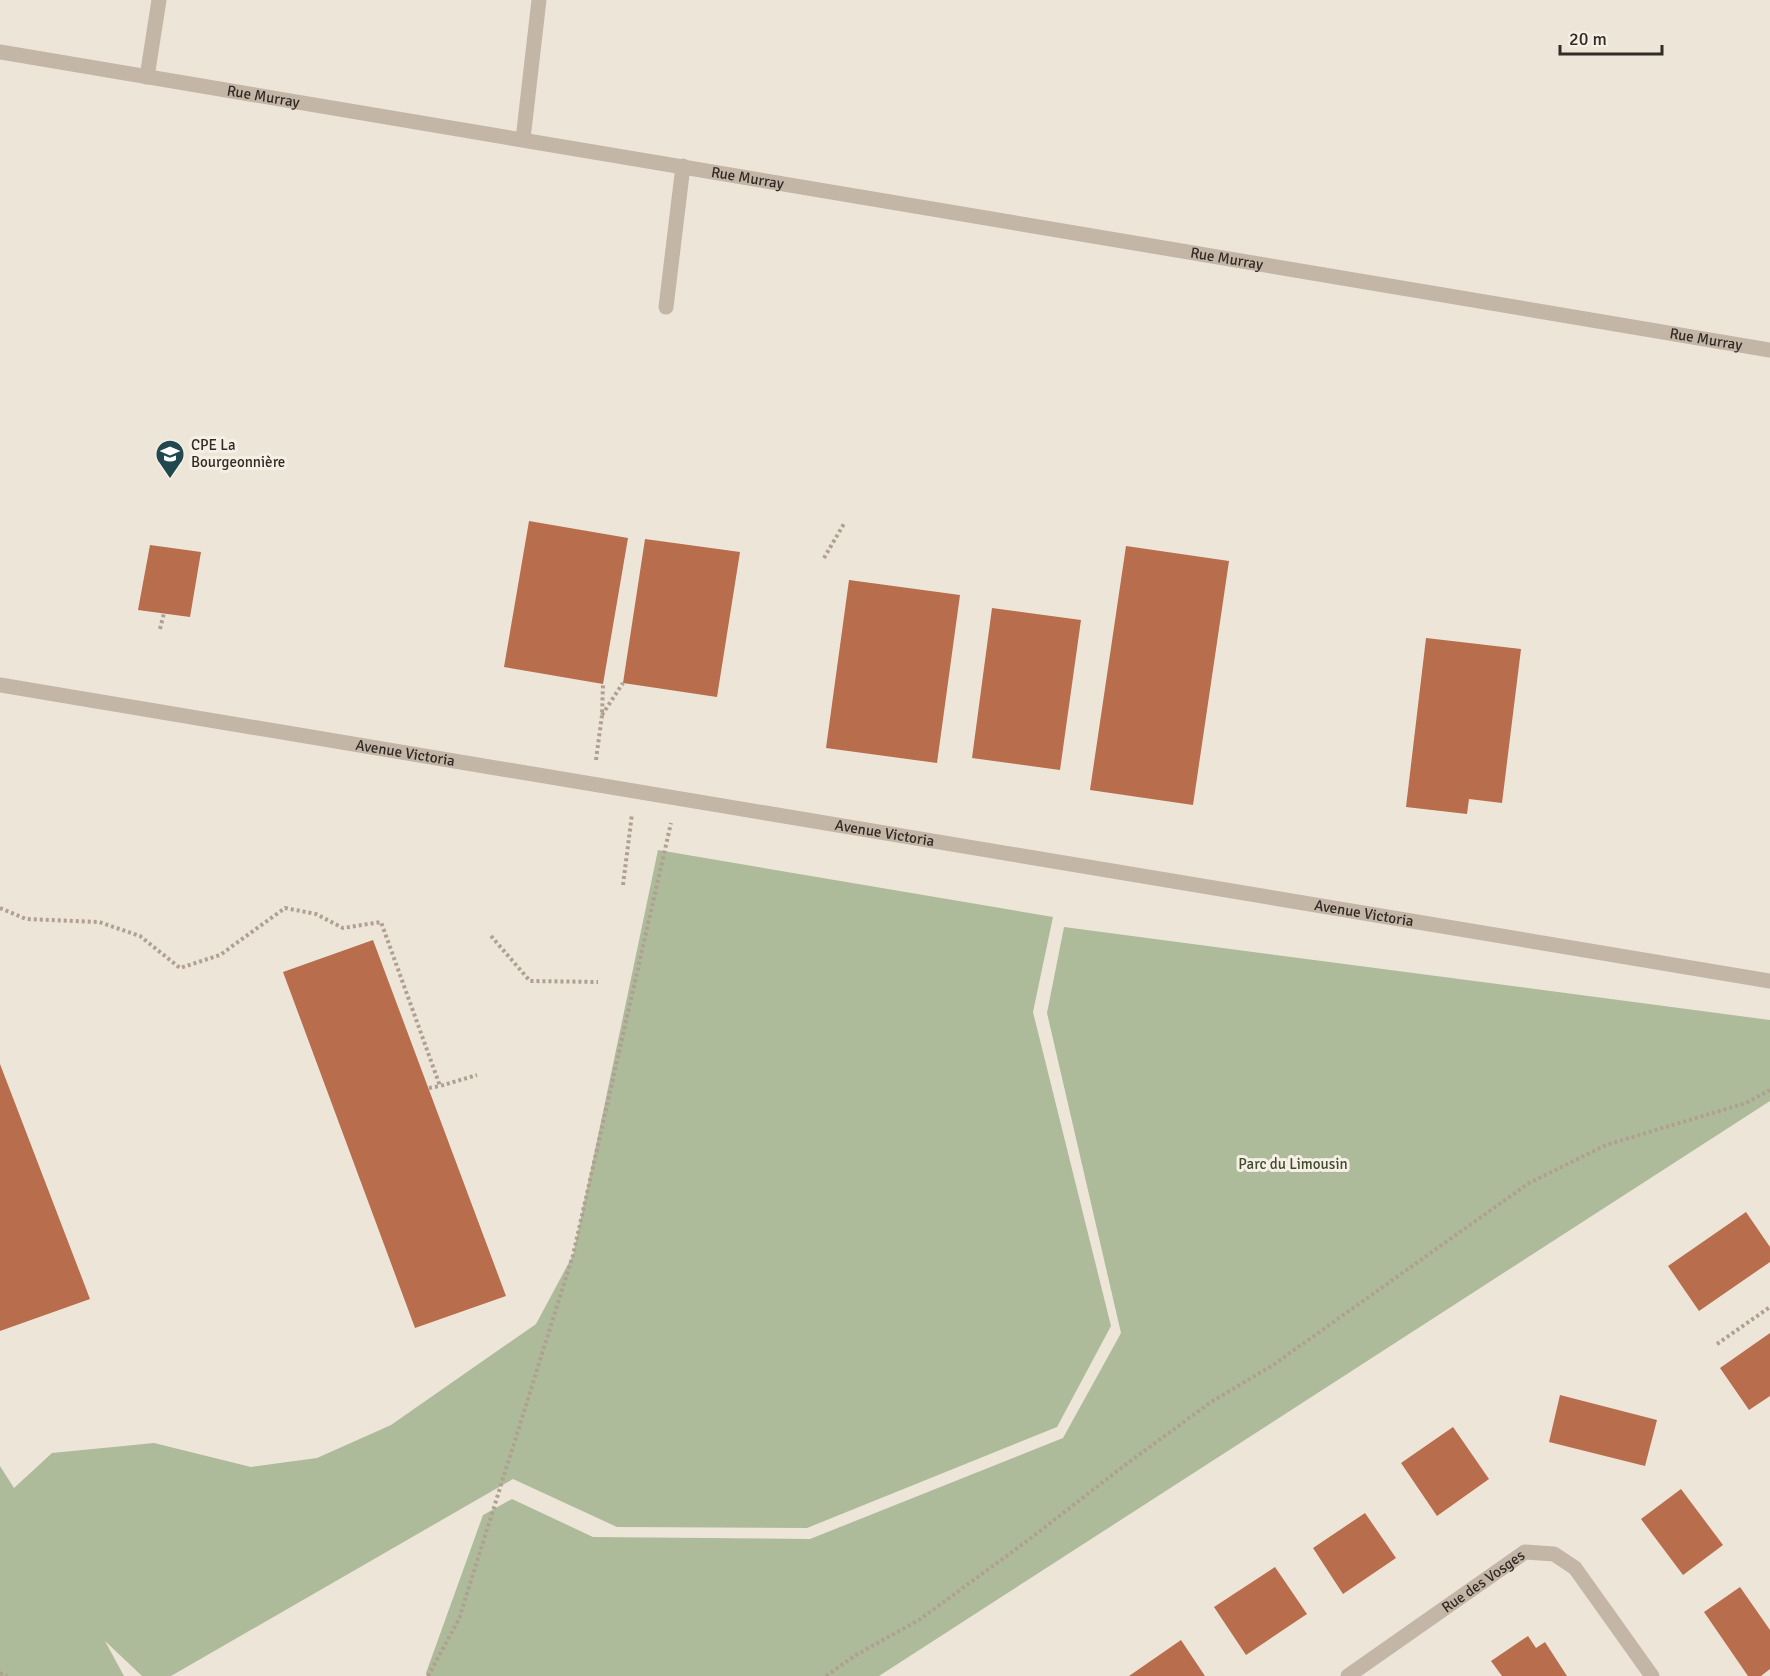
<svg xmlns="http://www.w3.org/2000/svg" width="1770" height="1676" viewBox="0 0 1770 1676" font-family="Signika,sans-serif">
<rect width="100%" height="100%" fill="#eee5d9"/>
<path fill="#aebb9b" d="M658,850L1053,917L1033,1012L1111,1326L1057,1427L807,1528L617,1527L513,1479L171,1676H142L105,1641L124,1676H0V1466L14,1488L52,1453L154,1443L251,1467L317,1458L391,1425L536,1324L573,1255Z
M1064,927L1770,1020V1101L879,1676H427L426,1673L483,1515L512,1499L593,1537L810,1539L1063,1438L1121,1333L1047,1013Z"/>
<path fill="#b86d4d" d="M529,521L628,538L603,684L504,667Z
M645,539L740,552L717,697L623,683Z
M150,545L201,552L190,617L138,610Z
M1126,546L1229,561L1193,805L1090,790Z
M849,580L960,595L937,763L826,748Z
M992,608L1081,620L1060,770L972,758Z
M1426,638L1521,649L1502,803L1469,799L1467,814L1406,807Z
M373,940L506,1296L415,1328L283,972Z
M0,1064L90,1299L0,1331Z
M1746,1212L1770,1247V1262L1699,1311L1668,1266Z
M1770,1333V1396L1749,1410L1720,1368Z
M1560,1395L1657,1420L1645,1466L1549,1442Z
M1453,1427L1489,1479L1437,1516L1401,1463Z
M1681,1489L1723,1545L1683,1575L1641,1519Z
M1365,1513L1396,1558L1343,1594L1313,1548Z
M1275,1567L1307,1614L1246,1655L1214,1607Z
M1740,1587L1770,1630V1669L1761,1676H1748L1704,1612Z
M1528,1636L1536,1648L1545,1642L1567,1676H1502L1491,1661Z
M1181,1640L1205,1676H1129Z"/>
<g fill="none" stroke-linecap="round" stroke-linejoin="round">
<path stroke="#b0a091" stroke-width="4" stroke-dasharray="3 3" stroke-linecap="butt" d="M824,558L845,522
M160,629L164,613
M602,715L623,683
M596,760L602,715L603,684
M623,885L632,814
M0,908L26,919L99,922L140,936L180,968L220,955L285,908L316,914L343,928L381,922L440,1086L477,1075
M491,936L530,981L598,982
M429,1088L440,1086
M1717,1344L1770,1307
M0,1673L7,1676
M428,1676L459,1619L573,1255L671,823
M826,1676L856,1655L919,1620L1031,1538L1121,1468L1211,1402L1273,1365L1529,1183L1606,1145L1746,1103L1770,1090"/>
<g stroke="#c4b6a7" stroke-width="15">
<path id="s1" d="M0,52L1770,350"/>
<path d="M147,77L159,0"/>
<path d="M523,139L539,0"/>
<path d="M666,307L683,166"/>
<path id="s2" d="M1348,1676L1525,1552L1554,1554L1575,1568L1652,1676"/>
</g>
<path stroke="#c4b6a7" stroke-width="15" id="s3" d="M0,685L1770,981"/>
</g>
<defs>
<g id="school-pin" transform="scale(1.5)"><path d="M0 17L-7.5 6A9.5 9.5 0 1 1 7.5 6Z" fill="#21484e" stroke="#f6efe5"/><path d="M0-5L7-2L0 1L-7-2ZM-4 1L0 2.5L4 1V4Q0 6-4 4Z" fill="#fff"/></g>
</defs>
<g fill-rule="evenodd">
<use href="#school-pin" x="170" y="454"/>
</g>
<g text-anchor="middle" stroke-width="6" stroke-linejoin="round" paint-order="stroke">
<g font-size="15" fill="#322b26" stroke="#f6efe5">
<text dy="5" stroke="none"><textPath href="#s1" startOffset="267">Rue Murray</textPath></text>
<text dy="5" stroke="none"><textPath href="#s1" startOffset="758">Rue Murray</textPath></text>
<text dy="5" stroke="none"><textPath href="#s1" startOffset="1244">Rue Murray</textPath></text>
<text dy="5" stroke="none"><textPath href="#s1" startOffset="1730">Rue Murray</textPath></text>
<text dy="5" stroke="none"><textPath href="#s3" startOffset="411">Avenue Victoria</textPath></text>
<text dy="5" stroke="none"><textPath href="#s3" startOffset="897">Avenue Victoria</textPath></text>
<text dy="5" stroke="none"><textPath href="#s3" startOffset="1383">Avenue Victoria</textPath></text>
<text dy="5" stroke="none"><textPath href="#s2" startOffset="165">Rue des Vosges</textPath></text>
</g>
<g font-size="15" fill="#322b26" stroke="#f6efe5" text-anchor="start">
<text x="191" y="450">CPE La<tspan x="191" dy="17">Bourgeonnière</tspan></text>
</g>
<g font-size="15" fill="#3f4d2d" stroke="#f6efe5">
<text x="1293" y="1169">Parc du Limousin</text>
</g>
</g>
<path d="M1560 45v9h102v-9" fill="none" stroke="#322b26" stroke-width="3"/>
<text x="1569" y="45" font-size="18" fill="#322b26" stroke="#f6efe5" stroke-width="4.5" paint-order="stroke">20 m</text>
</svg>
